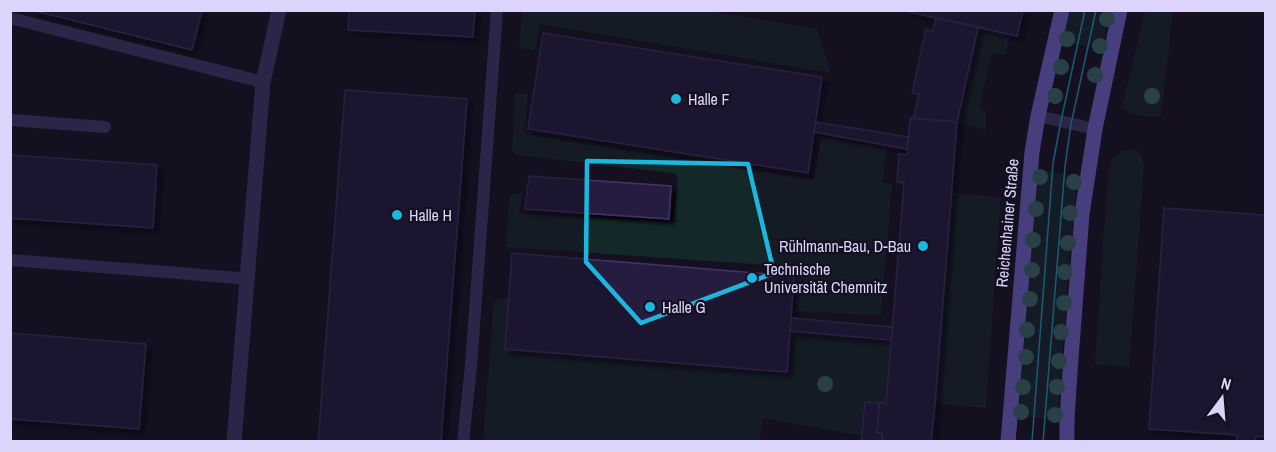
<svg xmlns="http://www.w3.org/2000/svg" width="1276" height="452" font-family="'Archivo Narrow',sans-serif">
  <defs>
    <filter id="shadow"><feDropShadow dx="5.5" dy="5.5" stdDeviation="1.5" flood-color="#0009"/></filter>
  </defs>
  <rect width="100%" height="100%" fill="#141020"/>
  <g fill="#142829">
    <polygon points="522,11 710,11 817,29 831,73 540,24 535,51 519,47"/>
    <polygon points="1069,11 1111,11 1102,49 1062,42"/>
    <path d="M1145,11H1173L1161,116C1146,119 1135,116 1122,107Z"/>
    <polygon points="978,27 1010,34 1005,55 992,53 979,109 986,111 986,130 957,122"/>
    <polygon points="515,93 528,94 524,134 813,180 821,137 886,148 883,183 892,184 881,316 796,311 797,267 506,247 509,196 523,192 519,214 674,222 678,176 672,173 516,155 512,150"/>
    <polygon points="1123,150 1135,150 1142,155 1144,168 1129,367 1095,364 1108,171 1113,158"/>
    <polygon points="1038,170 1078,176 1071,237 1058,419 1018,417 1034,200"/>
    <polygon points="951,193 1001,197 986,408 935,404"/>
    <polygon points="509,297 505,349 786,372 790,331 891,340 886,404 865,402 862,436 763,418 760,441 483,442 494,301"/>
  </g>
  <g fill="#281e3f" stroke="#433368" stroke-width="1.5" filter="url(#shadow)">
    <polygon points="31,10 202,10 192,50"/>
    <polygon points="349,10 475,10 473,37 348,30"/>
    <polygon points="910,10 1023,10 1017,36 909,12"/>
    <polygon points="936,18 978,27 957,122 913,119 919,94 912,93 926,29 933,31"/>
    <polygon points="543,33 822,77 808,173 528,129"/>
    <polygon points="345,90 467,99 441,442 318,442"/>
    <polygon points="910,118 957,122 935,404 931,442 882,442 882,433 877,433 879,403 886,404 904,183 897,182 899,154 907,155"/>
    <polygon points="816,122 908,137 907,149 814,132"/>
    <polygon points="10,155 157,165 153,228 10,218"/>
    <polygon points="529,176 671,186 669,219 525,209"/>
    <polygon points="1164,208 1266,215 1266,437 1256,436 1255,442 1237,442 1237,435 1149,429"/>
    <polygon points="512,253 794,276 787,372 505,349"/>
    <polygon points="791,318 893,327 891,340 790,331"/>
    <polygon points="10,333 146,344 139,429 10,419"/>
    <polygon points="865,402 879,403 877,433 882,433 882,442 861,442"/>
  </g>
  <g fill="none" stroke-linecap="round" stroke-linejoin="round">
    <g stroke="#484179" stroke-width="12">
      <polyline points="10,18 263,82"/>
      <polyline points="1038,116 1095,129"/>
      <polyline points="10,120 105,127"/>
      <polyline points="10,260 167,272 248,279"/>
      <polyline points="463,442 471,366 497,10"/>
    </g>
    <polyline stroke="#484179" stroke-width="15" points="234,442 263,82 279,10"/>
    <g stroke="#8677ee" stroke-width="15">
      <polyline points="1008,442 1032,152 1038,116 1062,10"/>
      <polyline points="1067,442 1067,419 1070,372 1082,214 1095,129 1120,10"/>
    </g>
    <g stroke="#1cb7de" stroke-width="1.5">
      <polyline points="1032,442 1053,163 1061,121 1085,10"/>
      <polyline points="1043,442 1065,166 1071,124 1096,10"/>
    </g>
  </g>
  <g fill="#437a79">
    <circle cx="1107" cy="19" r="8"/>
    <circle cx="1067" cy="39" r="8"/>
    <circle cx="1100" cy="46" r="8"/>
    <circle cx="1061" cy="67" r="8"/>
    <circle cx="1095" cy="75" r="8"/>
    <circle cx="1055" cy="96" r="8"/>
    <circle cx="1152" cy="96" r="8"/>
    <circle cx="1040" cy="177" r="8"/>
    <circle cx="1074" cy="182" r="8"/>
    <circle cx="1036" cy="209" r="8"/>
    <circle cx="1070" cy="213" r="8"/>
    <circle cx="1033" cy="240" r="8"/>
    <circle cx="1068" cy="243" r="8"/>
    <circle cx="1032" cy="270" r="8"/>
    <circle cx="1065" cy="272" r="8"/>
    <circle cx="1030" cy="299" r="8"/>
    <circle cx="1064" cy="303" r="8"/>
    <circle cx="1027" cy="330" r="8"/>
    <circle cx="1061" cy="332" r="8"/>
    <circle cx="1026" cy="357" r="8"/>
    <circle cx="1059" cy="361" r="8"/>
    <circle cx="825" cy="384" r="8"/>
    <circle cx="1023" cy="387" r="8"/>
    <circle cx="1057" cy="387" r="8"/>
    <circle cx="1021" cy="412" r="8"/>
    <circle cx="1055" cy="415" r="8"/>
  </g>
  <path d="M0 0H1276V452H0ZM587,161L748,164L774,273L641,323L586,262Z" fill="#141020" fill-opacity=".55" fill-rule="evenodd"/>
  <path fill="none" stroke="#1cb7de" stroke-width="4.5" stroke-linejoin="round" d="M587,161L748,164L774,273L641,323L586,262Z"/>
  <g fill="#1cb7de" stroke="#141020" stroke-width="2">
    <circle cx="676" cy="99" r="6"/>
    <circle cx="397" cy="215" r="6"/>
    <circle cx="923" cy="246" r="6"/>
    <circle cx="752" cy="278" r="6"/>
    <circle cx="650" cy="307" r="6"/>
  </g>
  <g text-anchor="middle" stroke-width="4.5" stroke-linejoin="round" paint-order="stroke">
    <g font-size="16" fill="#dcd4fa" stroke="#141020" text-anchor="start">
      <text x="688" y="105">Halle F</text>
      <text x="409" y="221">Halle H</text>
      <text x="911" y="252" text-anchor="end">Rühlmann-Bau, D-Bau</text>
      <text x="764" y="275">Technische<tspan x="764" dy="18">Universität Chemnitz</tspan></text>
      <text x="662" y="313">Halle G</text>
    </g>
    <g font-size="16" fill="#dcd4fa" stroke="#141020">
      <text transform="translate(1007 223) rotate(-85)" y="6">Reichenhainer Straße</text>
    </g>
  </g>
  <rect width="1276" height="452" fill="none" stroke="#dcd4fa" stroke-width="24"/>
  <g transform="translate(1222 398) rotate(16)" stroke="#141020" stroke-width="4.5" paint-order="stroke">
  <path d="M0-4.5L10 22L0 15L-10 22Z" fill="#dcd4fa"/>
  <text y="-9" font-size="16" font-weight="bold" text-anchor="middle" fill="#dcd4fa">N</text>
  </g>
</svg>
